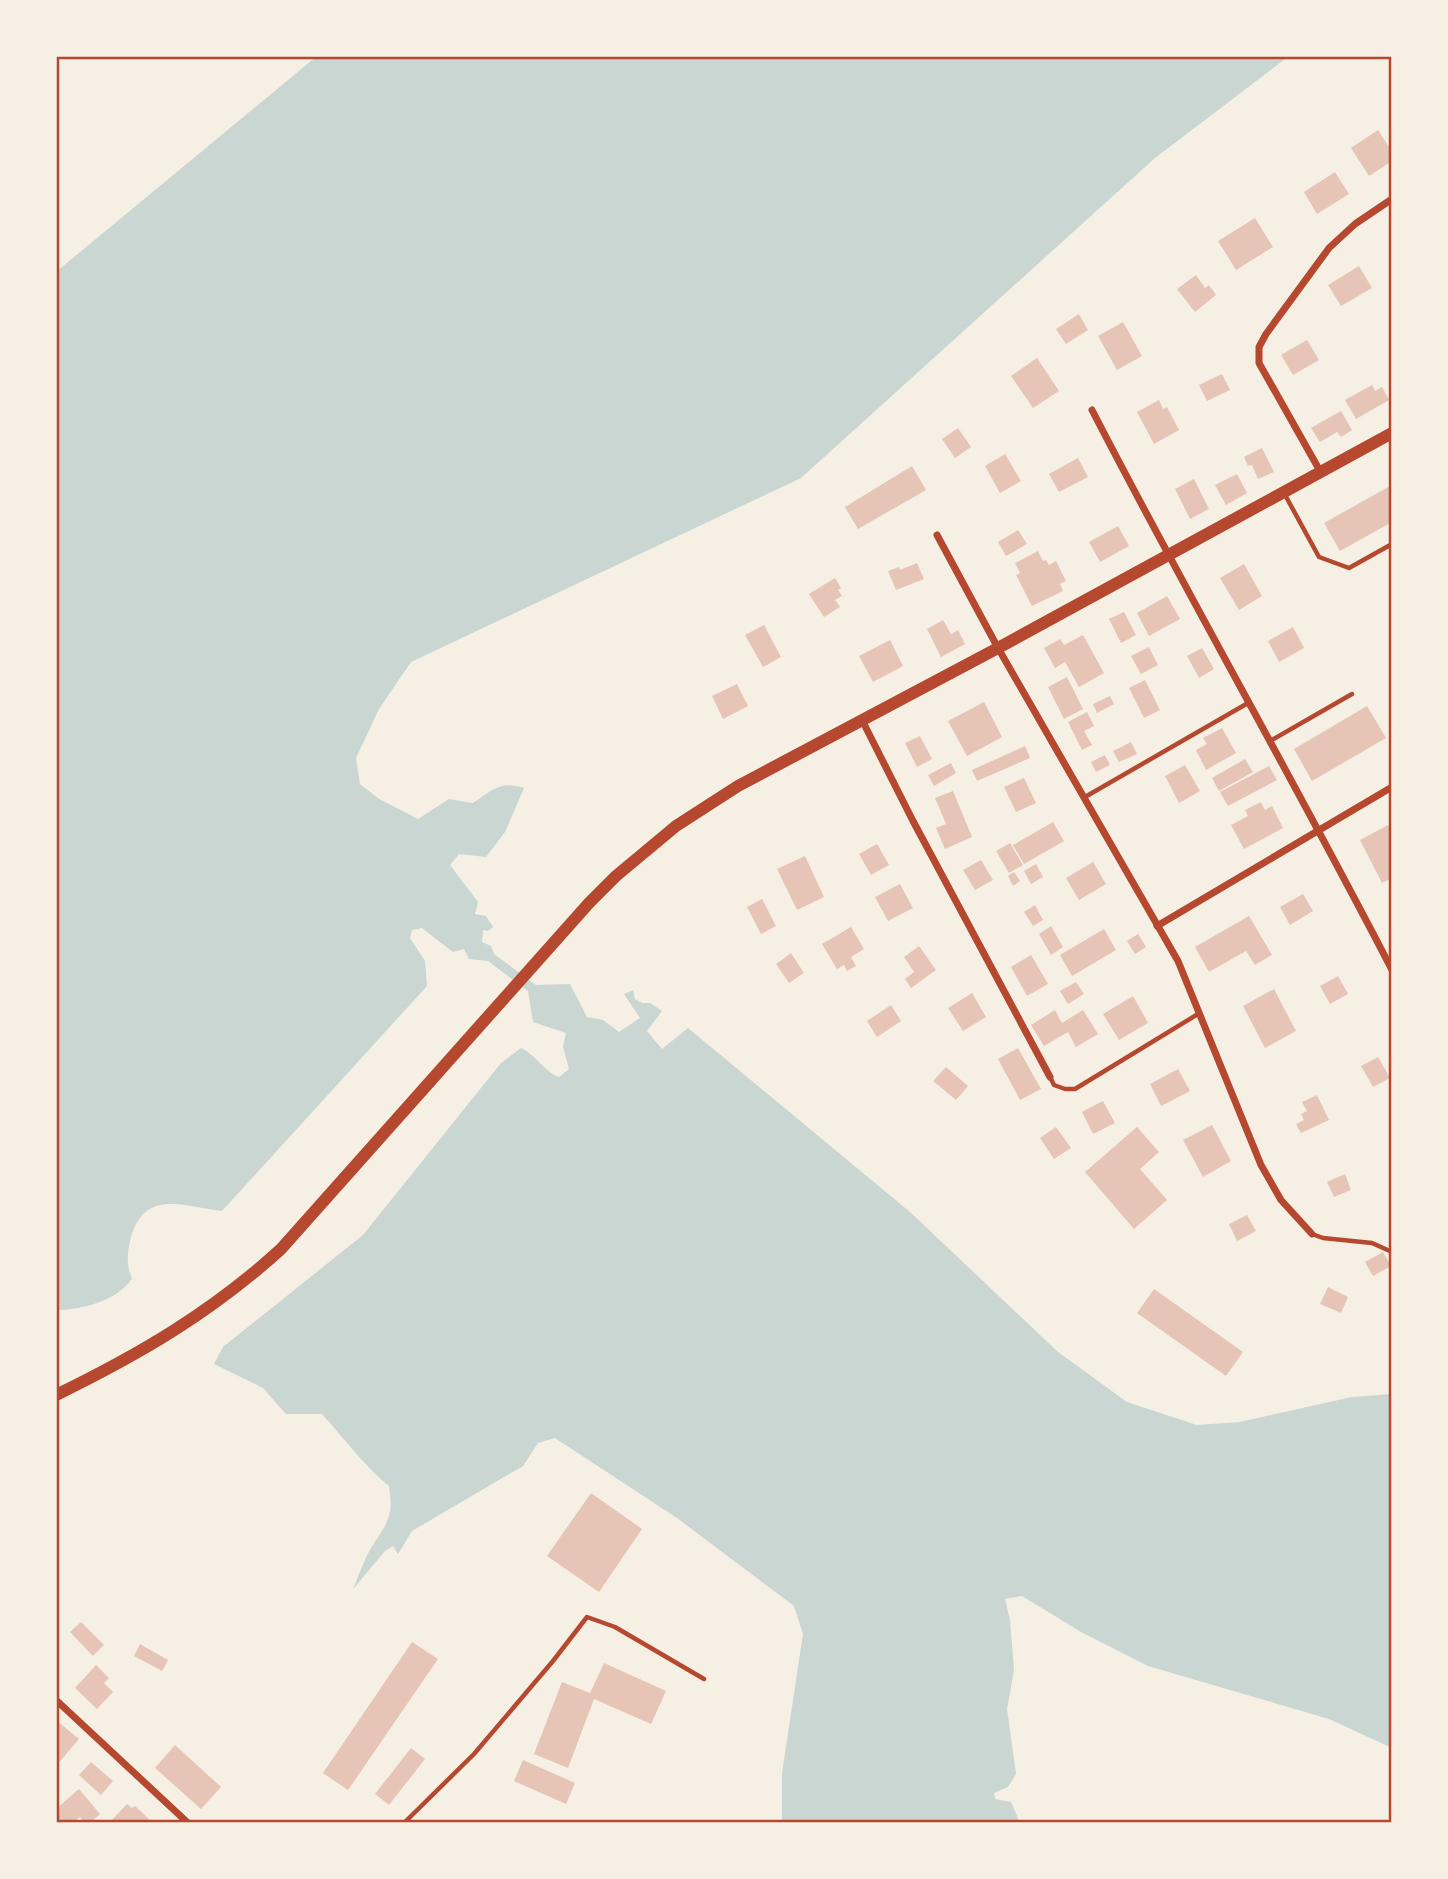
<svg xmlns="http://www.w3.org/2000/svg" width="1448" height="1879" font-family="'DejaVu Sans',sans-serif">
  <rect width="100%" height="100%" fill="#f6efe4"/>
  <path fill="#c9d6d2" d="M317,56H1289L1155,158L801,478L411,662L379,709L356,758L360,784L379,799L418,819L449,799L473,803C492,790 501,780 524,788L505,832L486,857L459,854L450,865L478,902L475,914L486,916L493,927L488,931L483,930L482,942L491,946L494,954L536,985L570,984L587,1017L603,1020L619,1032L640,1018L624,994L633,990L635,999L642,1003H650L662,1011L647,1031L662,1049L688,1028L910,1212L1058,1352L1127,1402L1197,1425L1240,1422L1352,1397L1392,1394V1748L1329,1719L1148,1666L1081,1632L1022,1596L1005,1599L1010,1620L1014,1670L1007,1709L1016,1774L1008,1787L994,1793L995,1799L1011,1802L1020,1823H782V1773L803,1634L794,1606L677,1518L555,1438L538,1443L523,1466L412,1531L398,1554L393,1546L385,1551L353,1589C359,1575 364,1560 371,1548C387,1524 394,1516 389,1486C365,1467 344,1438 322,1414H286L263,1388L214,1364L223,1347L363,1235L501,1063L521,1048C537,1056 545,1072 559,1077L569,1069L563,1047L566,1033L533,1022L528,991L488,961L469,959L464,949L453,952L422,928L412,930L410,938L425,961L427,986L222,1211C185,1207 145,1188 131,1237C127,1252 126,1265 132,1279C116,1301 82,1310 56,1310V272Z"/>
  <g fill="#e6c5b7">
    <polygon points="1378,130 1392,152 1392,161 1369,176 1351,148"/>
    <polygon points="1335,172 1349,194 1317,214 1304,192"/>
    <polygon points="1255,218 1273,247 1236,270 1218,241"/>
    <polygon points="1359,266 1372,288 1341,306 1328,285"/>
    <polygon points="1196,275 1205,288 1209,285 1216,295 1195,312 1177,289"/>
    <polygon points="1079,314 1088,330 1066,344 1056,329"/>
    <polygon points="1123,322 1142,356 1117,370 1098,336"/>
    <polygon points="1307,340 1319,360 1293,375 1281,355"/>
    <polygon points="1037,358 1059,391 1033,408 1011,376"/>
    <polygon points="1222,374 1230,390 1207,401 1199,385"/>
    <polygon points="1372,385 1375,391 1382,387 1389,400 1356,419 1345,400"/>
    <polygon points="1159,400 1163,409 1167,407 1179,430 1154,444 1137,412"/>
    <polygon points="1341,411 1352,430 1341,437 1337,432 1320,442 1311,428"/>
    <polygon points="958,428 971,447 955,458 942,439"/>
    <polygon points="1262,448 1274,472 1258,479 1252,465 1248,466 1244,457"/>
    <polygon points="1005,454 1021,481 1000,493 985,466"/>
    <polygon points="1078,458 1088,477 1059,492 1049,474"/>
    <polygon points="912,466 926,490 858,529 845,507"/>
    <polygon points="1237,474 1247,493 1226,505 1215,485"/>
    <polygon points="1194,479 1209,509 1190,519 1175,489"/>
    <polygon points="1392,485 1392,522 1340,551 1324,523"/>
    <polygon points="1118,526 1129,546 1100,562 1089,542"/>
    <polygon points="1018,530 1027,544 1006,556 998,542"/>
    <polygon points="1038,551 1043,561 1046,560 1049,565 1056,561 1066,581 1060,584 1063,591 1032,606 1016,575 1020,573 1015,563"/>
    <polygon points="917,563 924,579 896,590 888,571 899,567 900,570"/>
    <polygon points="1244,564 1262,596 1239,610 1220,578"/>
    <polygon points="835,578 841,588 838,590 842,596 835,600 840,607 824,617 809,594"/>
    <polygon points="1167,596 1180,619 1149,636 1137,613"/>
    <polygon points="1124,612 1136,635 1121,643 1109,619"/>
    <polygon points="943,620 951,634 958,630 965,644 941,657 927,629"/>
    <polygon points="764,625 781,657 763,667 745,635"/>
    <polygon points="1293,627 1304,648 1279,662 1268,641"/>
    <polygon points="1083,635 1104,673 1079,687 1065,662 1055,668 1044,648 1060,639 1064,645"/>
    <polygon points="890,640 903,666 873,682 859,656"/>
    <polygon points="1149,647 1158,665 1141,674 1131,656"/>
    <polygon points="1202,648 1214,669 1199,678 1187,656"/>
    <polygon points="1067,677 1083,709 1064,719 1048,687"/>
    <polygon points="1145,680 1160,710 1144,718 1129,688"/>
    <polygon points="737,684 748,706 723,719 712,696"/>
    <polygon points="1110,696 1114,704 1097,713 1093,704"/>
    <polygon points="984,702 1002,737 967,756 948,721"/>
    <polygon points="1367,706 1386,738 1312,781 1294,749"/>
    <polygon points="1087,712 1094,726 1084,731 1092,745 1082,750 1068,722"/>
    <polygon points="1222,728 1236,753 1206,770 1196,750 1207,744 1203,738"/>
    <polygon points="920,736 932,759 917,767 905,743"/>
    <polygon points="1131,742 1137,754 1119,762 1113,751"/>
    <polygon points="1025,746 1030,758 977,781 972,770"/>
    <polygon points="1105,755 1110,765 1096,772 1091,762"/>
    <polygon points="1245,759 1253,772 1219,791 1212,778"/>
    <polygon points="951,763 956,773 934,786 928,775"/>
    <polygon points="1185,765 1200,791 1179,803 1165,776"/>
    <polygon points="1269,766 1277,780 1228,806 1220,792"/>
    <polygon points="1024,778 1036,803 1016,812 1004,787"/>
    <polygon points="953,791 972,837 945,849 936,828 946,824 935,798"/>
    <polygon points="1261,802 1265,810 1272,806 1283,828 1244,849 1231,825 1248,816 1245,810"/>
    <polygon points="1053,822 1064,841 1024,864 1013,845"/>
    <polygon points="1388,825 1392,833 1392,878 1382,883 1360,840"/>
    <polygon points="1010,843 1023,865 1009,873 996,851"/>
    <polygon points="877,844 889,865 871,875 859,854"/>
    <polygon points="805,856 824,897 797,910 777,869"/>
    <polygon points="981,860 993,880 975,890 963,870"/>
    <polygon points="1093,862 1106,884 1079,900 1066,878"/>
    <polygon points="1036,864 1043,877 1031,884 1024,871"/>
    <polygon points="1014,872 1020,881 1013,886 1008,876"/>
    <polygon points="900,884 913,908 888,921 875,897"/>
    <polygon points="1303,894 1313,911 1290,925 1280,907"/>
    <polygon points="762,899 776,926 761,934 747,907"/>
    <polygon points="1035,905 1043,920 1033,926 1024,912"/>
    <polygon points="1249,916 1272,955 1255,965 1246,951 1209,972 1195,947"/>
    <polygon points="1051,926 1063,947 1051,955 1039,934"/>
    <polygon points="851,927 864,949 851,957 856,966 847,971 844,965 837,969 822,944"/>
    <polygon points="1104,929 1116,950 1072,976 1060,955"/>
    <polygon points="1138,934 1146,947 1135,954 1127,941"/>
    <polygon points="919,946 936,970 911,988 905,979 914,972 904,957"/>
    <polygon points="791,953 804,973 789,983 776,964"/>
    <polygon points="1031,955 1048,984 1027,996 1011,967"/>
    <polygon points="1338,976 1348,994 1330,1004 1320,986"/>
    <polygon points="1076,982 1084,994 1068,1004 1060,991"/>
    <polygon points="1274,989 1296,1031 1265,1048 1243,1006"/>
    <polygon points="972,993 986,1017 963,1031 948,1008"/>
    <polygon points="1133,996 1148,1023 1119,1040 1103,1014"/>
    <polygon points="891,1005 901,1021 877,1037 867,1021"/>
    <polygon points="1055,1010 1062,1023 1083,1010 1098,1034 1076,1047 1068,1032 1044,1046 1031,1025"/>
    <polygon points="1018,1048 1041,1089 1020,1100 998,1059"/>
    <polygon points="1378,1057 1390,1078 1373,1087 1361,1066"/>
    <polygon points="946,1067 968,1086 956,1100 933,1081"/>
    <polygon points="1178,1069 1190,1091 1161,1106 1150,1084"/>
    <polygon points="1317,1095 1329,1120 1301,1133 1296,1124 1304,1120 1301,1114 1307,1111 1302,1102"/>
    <polygon points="1103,1101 1115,1123 1093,1134 1082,1112"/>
    <polygon points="1212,1125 1231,1161 1203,1177 1183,1140"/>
    <polygon points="1056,1127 1071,1148 1054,1159 1040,1138"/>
    <polygon points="1137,1127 1159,1152 1140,1169 1167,1200 1134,1229 1085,1172"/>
    <polygon points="1345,1174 1351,1190 1334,1197 1327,1182"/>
    <polygon points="1247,1215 1256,1231 1237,1241 1229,1224"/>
    <polygon points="1383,1252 1391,1266 1373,1276 1365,1262"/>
    <polygon points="1328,1287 1348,1297 1341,1313 1320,1304"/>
    <polygon points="1154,1289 1243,1352 1226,1376 1137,1313"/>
    <polygon points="591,1493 642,1529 599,1592 547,1556"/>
    <polygon points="81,1622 104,1645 93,1656 70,1632"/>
    <polygon points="412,1642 438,1659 348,1790 323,1773"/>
    <polygon points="140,1644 168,1660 162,1671 134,1656"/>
    <polygon points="604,1663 666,1691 651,1724 594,1699 568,1768 534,1754 562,1682 590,1693"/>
    <polygon points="96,1665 109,1678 104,1683 113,1692 97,1709 75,1688"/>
    <polygon points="56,1720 79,1739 56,1766"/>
    <polygon points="175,1745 221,1787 201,1809 155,1768"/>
    <polygon points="411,1748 425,1759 389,1805 375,1794"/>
    <polygon points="523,1760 575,1783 566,1804 514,1781"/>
    <polygon points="91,1762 113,1781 101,1795 79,1775"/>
    <polygon points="79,1789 100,1814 90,1823 85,1823 80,1817 72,1823 56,1823 56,1809"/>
    <polygon points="127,1804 132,1808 135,1806 153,1823 111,1823 110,1822"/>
  </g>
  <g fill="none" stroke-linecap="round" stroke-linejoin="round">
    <g stroke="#b5482f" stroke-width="4.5">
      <polyline points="1284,493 1319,557 1349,568 1392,544"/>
      <polyline points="1270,741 1352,694"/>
      <polyline points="1085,797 1248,703"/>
      <polyline points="1050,1077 1054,1085 1065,1089 1075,1089 1198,1014"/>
      <polyline points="1312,1234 1323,1238 1372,1243 1392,1252"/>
      <polyline points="404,1823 474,1754 553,1661 587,1617 615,1627 704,1679"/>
    </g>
    <g stroke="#b5482f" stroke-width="7">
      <path d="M1092,410C1189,598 1295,782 1392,970"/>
      <polyline points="1320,471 1259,363 1259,347 1266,334 1329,248 1355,224 1392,199"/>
      <polyline points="937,535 998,648 1178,961 1261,1165 1281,1200 1312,1234"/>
      <polyline points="862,720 913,821 1050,1077"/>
      <polyline points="1157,926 1392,787"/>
      <polyline points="56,1700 188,1823"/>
    </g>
    <path stroke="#b5482f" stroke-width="12" d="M56,1395C140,1354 212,1312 281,1249L589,903L616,876L676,826L738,786L998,648L1392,433"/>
  </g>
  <rect width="1448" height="1879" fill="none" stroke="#f6efe4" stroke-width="116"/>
  <rect x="58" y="58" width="1332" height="1763" fill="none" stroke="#b5482f" stroke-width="2.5"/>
</svg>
